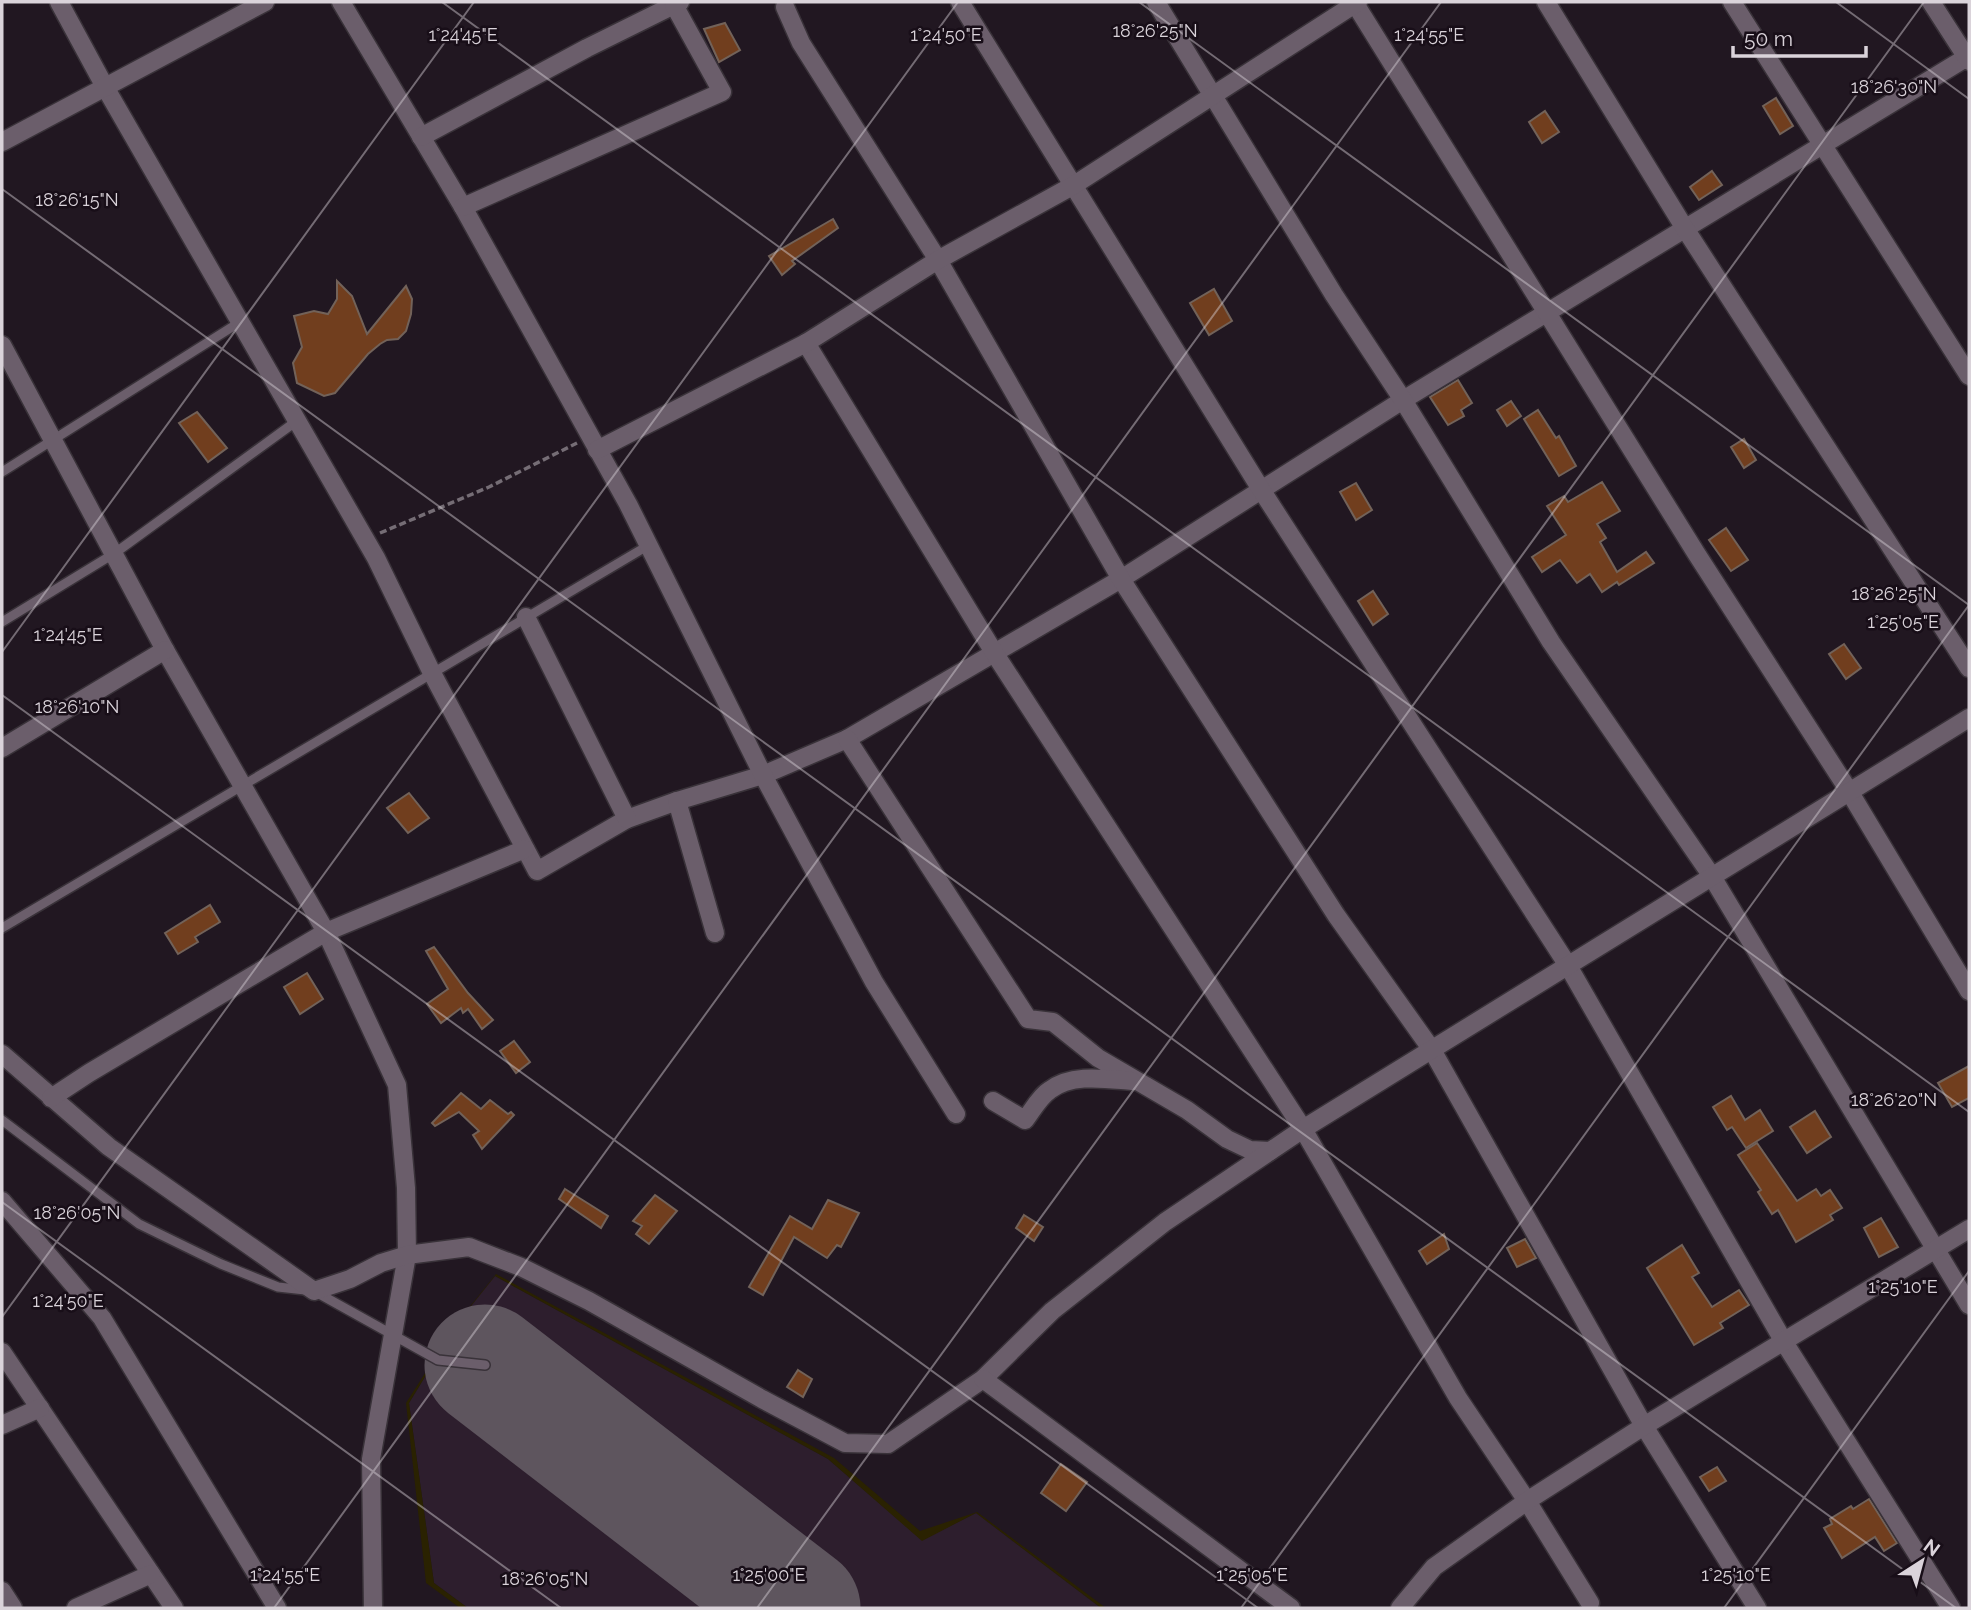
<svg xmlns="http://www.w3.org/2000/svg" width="1971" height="1610" font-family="Raleway,sans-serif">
  <rect width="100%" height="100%" fill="#211721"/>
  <polygon fill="#2d1e2d" points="495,1276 828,1459 922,1540 976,1513 1101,1608 468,1608 434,1583 409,1403 459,1321"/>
  <polygon fill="#2a2201" points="496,1274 834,1458 920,1531 977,1512 1106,1608 1101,1608 976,1513 922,1541 828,1459 495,1276 459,1321 409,1403 434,1583 468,1608 460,1608 426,1583 406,1403 459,1320"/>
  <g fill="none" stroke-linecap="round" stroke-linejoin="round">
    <polyline stroke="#5e555e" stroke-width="121" points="485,1365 800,1608"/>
  </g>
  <g fill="#713e1e" stroke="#726259" stroke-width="2">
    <polygon points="725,23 740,50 719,62 704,29"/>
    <polygon points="1776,98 1793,126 1780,134 1763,106"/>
    <polygon points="1545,111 1559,132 1542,143 1529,122"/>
    <polygon points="1712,171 1722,185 1699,200 1690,187"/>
    <polygon points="833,219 838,228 792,261 795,264 782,275 769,256"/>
    <polygon points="337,281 352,296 367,334 406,286 412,299 411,314 406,331 398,339 387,340 380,344 368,354 335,393 324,396 297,383 293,363 302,347 294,316 314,311 328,314 337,299"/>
    <polygon points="1214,289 1232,321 1209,335 1190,303"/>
    <polygon points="1458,380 1472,403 1461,410 1464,416 1448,425 1430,397"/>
    <polygon points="1511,401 1521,416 1507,426 1497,410"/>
    <polygon points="1538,410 1556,438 1559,436 1576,466 1559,476 1524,419"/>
    <polygon points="197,412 227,448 208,462 179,423"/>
    <polygon points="1744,439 1756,460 1744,468 1731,447"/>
    <polygon points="1602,482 1620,511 1597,524 1606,538 1600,542 1617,572 1646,552 1654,563 1619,585 1617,582 1602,592 1590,574 1577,583 1560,560 1542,572 1532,557 1566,535 1547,506 1564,496 1568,502"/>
    <polygon points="1356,483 1372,510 1356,520 1340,492"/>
    <polygon points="1726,528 1748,560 1731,571 1709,540"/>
    <polygon points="1373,591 1388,614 1373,625 1358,601"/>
    <polygon points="1844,644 1861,668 1846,679 1829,654"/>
    <polygon points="409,793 429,818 408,833 387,808"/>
    <polygon points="210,905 220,922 195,937 198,942 178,954 165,933"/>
    <polygon points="434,947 468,993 493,1020 482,1029 468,1009 463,1013 461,1008 441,1023 427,1004 448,989 426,951"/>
    <polygon points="307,973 323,999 300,1014 284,987"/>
    <polygon points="514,1041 530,1062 516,1073 500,1051"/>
    <polygon points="1969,1066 1969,1098 1952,1107 1938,1083"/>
    <polygon points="461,1093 481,1109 490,1100 508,1114 511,1112 514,1115 482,1149 473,1135 479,1131 459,1112 435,1126 432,1123"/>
    <polygon points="1731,1096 1745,1120 1760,1110 1773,1131 1746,1148 1732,1127 1727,1130 1713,1107"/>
    <polygon points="1815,1111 1831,1137 1807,1153 1790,1127"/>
    <polygon points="1757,1143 1797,1201 1816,1189 1821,1196 1830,1190 1842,1208 1830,1215 1833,1220 1796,1242 1778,1210 1772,1214 1758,1192 1761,1190 1738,1155"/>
    <polygon points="565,1189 608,1216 601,1228 559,1199"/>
    <polygon points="655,1195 677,1211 649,1244 636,1234 642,1226 633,1221"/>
    <polygon points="828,1200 859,1213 841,1247 837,1245 827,1258 794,1237 763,1295 749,1287 790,1216 812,1229"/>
    <polygon points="1024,1215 1043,1227 1034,1241 1016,1228"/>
    <polygon points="1881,1218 1898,1247 1879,1257 1864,1228"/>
    <polygon points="1444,1234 1449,1249 1427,1264 1419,1251"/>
    <polygon points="1525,1239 1536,1258 1517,1267 1507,1248"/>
    <polygon points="1682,1245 1699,1273 1692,1277 1712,1307 1739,1290 1749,1305 1720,1323 1723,1328 1694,1345 1647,1268"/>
    <polygon points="798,1370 812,1379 803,1397 787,1387"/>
    <polygon points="1061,1464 1087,1482 1066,1511 1041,1493"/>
    <polygon points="1717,1467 1726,1481 1709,1491 1700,1477"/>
    <polygon points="1869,1499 1897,1543 1884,1551 1875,1537 1842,1558 1824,1528 1832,1524 1830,1519 1851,1506 1853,1509"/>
  </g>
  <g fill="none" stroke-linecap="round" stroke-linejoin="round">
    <defs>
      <g id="service">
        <polyline points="2,472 240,322"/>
        <polyline points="2,622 115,553 298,420"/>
        <polyline points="2,928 649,545"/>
        <polyline points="2,1120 139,1224 221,1264 278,1287 314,1291 438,1360 485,1365"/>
      </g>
      <g id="minor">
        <polyline points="59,2 105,87 376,558 432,673 537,871 627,819 677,801 763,775 847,739 1121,579 1403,400 1969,56"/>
        <polyline points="341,2 463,207 628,504 763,775 874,982 956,1114"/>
        <polyline points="960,2 1262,491 1567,964 1784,1342 1951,1608"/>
        <polyline points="1156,2 1334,295 1403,400 1551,642 1711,875 1969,1305"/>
        <polyline points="1354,2 1696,553 1849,791 1969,991"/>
        <polyline points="1546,2 1684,227 1969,668"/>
        <polyline points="1732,2 1969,376"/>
        <polyline points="1931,2 1969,61"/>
        <polyline points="785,7 801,43 938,260 1121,579 1336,915 1432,1050 1644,1426 1757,1608"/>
        <polyline points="421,137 587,48 680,2"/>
        <polyline points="2,142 265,2"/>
        <polyline points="463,207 722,92 674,5"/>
        <polyline points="806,343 995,654 1303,1129 1458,1398 1527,1501 1590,1603"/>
        <polyline points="2,345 165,650 326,932 397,1085 406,1188 407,1255 371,1459 373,1608"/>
        <polyline points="597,450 806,343 938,260 1074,185 1358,2"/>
        <polyline points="526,617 627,819"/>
        <polyline points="847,739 1028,1019 1053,1022 1098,1058 1187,1110 1227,1139 1250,1150 1270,1151"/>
        <polyline points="2,748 165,650"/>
        <polyline points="677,801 715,933"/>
        <polyline points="2,1054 109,1147 314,1291 350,1279 381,1263 407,1255 469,1247 521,1267 589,1301 762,1399 845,1443 888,1444 983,1379 1052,1311 1165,1222 1303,1129 1969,718"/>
        <polyline points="51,1098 89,1073 326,932 525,849"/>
        <path d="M993,1101L1025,1120C1032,1111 1040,1096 1050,1090C1072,1073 1106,1079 1132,1081"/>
        <polyline points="2,1201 102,1318 277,1608"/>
        <polyline points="2,1352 174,1608"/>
        <polyline points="983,1379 1291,1608"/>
        <polyline points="2,1425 40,1408"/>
        <polyline points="2,1591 13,1608"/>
        <polyline points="76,1608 151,1574"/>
        <polyline points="1400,1608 1434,1567 1527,1501 1644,1426 1969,1229"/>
      </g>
    </defs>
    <use href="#service" stroke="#393239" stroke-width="12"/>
    <use href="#minor" stroke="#393239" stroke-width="21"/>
    <polyline stroke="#756d75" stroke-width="3.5" stroke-dasharray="7 3.5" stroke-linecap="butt" points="380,533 489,487 577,443"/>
    <use href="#service" stroke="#6b5e6b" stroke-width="9"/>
    <use href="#minor" stroke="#6b5e6b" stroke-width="18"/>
  </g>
  <path fill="none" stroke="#dad3da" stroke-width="2" stroke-opacity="0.45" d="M442,2L1969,1112M1139,2L1969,605M1836,2L1969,99M2,189L1956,1608M2,652L474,2M2,695L1258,1608M2,1202L561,1608M2,1317L958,2M274,1608L1441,2M757,1608L1924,2M1241,1608L1969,605M1724,1608L1969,1271"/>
  <g font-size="18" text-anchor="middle" fill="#dad3da" stroke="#180e18" stroke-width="5" stroke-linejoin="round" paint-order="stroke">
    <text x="1155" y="37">18°26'25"N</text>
    <text x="463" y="41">1°24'45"E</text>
    <text x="946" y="41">1°24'50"E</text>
    <text x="1429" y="41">1°24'55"E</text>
    <text x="1894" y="93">18°26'30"N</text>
    <text x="77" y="206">18°26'15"N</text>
    <text x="1894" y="600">18°26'25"N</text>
    <text x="1903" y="628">1°25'05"E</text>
    <text x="68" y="641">1°24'45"E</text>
    <text x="77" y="713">18°26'10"N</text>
    <text x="1894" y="1106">18°26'20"N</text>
    <text x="77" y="1219">18°26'05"N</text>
    <text x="1903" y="1293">1°25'10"E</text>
    <text x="68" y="1307">1°24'50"E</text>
    <text x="285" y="1581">1°24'55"E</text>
    <text x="769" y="1581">1°25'00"E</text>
    <text x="1252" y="1581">1°25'05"E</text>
    <text x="1736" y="1581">1°25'10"E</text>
    <text x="545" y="1585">18°26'05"N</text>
  </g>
  <rect width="1971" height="1610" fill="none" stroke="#dad3da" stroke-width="7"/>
  <g transform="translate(1922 1561) rotate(36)" stroke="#180e18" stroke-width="5" paint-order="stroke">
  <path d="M0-5L12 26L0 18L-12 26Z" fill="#dad3da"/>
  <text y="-10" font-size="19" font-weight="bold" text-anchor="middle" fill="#dad3da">N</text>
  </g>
  <path d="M1733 46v10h133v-10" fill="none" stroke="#dad3da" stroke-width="3.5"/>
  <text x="1744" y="46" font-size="21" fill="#dad3da" stroke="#180e18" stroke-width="5" paint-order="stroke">50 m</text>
</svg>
